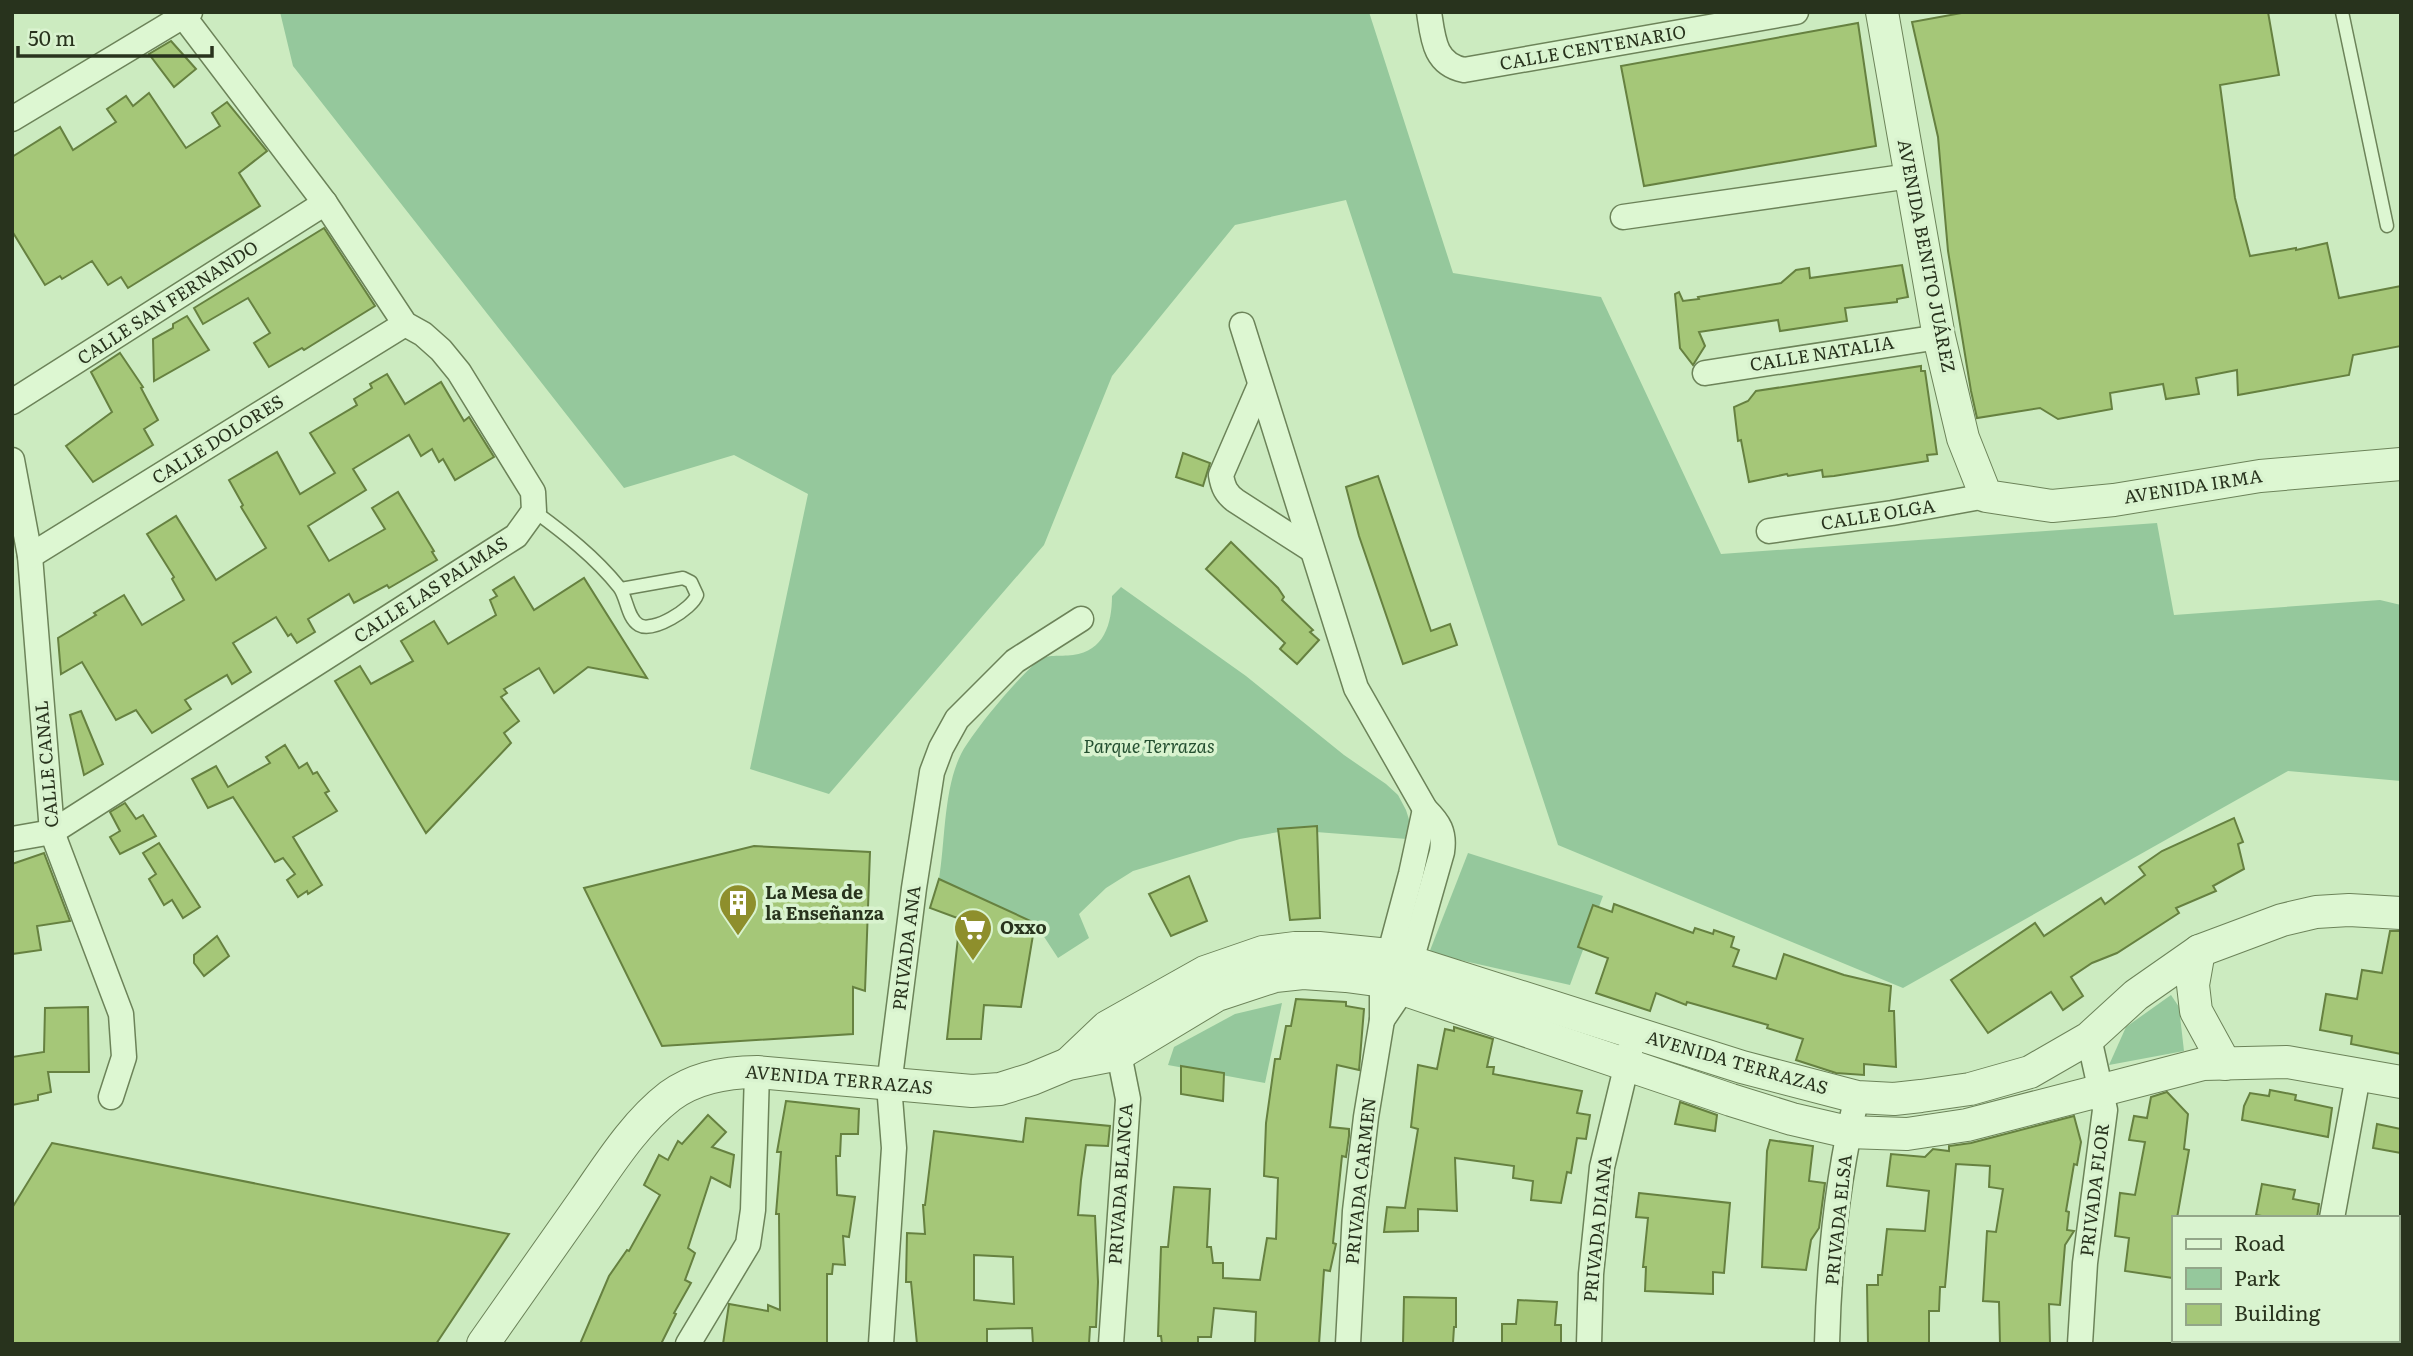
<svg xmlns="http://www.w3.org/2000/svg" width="2413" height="1356" font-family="Literata,serif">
  <rect width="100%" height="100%" fill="#ccebc0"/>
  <g fill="#95c89c">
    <polygon points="280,12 1369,12 1453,273 1601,297 1721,554 2157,523 2174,615 2380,600 2401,605 2401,781 2288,771 1903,988 1558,845 1346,200 1235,225 1112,376 1044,545 829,794 750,769 808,494 734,455 624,488 293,66"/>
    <path d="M1121,587L1246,676L1344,755L1386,784L1398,795L1406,810L1412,829L1407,839L1290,830L1240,839L1133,871L1106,888L1079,914L1089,938L1058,958L1035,923L939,879C946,838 943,778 967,744C983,720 1016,680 1037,662C1048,653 1059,657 1073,655C1104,651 1112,624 1112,596Z"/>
    <polygon points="1468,853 1603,896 1570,985 1429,953"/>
    <polygon points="2171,995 2179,1007 2184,1051 2109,1065 2126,1027"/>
    <polygon points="1282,1003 1265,1083 1168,1065 1174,1047 1235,1014"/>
  </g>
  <g fill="#a5c778" stroke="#668140" stroke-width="2" fill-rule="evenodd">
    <polygon points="1967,12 2268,12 2279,75 2220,85 2235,198 2250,256 2296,248 2296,250 2327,243 2339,298 2401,286 2401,346 2353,355 2349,375 2238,395 2237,370 2196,378 2199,394 2166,399 2163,384 2110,393 2112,409 2058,419 2040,408 1977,418 1971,391 1948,251 1938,137 1912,22"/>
    <polygon points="1858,23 1876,146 1644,186 1621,66"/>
    <polygon points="171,41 196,69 174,87 149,54"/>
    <polygon points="149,93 186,148 220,126 212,113 227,102 267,151 239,173 260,206 128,288 121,277 108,285 92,261 62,279 60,276 45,285 12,231 12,157 60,127 73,150 116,122 107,109 126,96 133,106"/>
    <polygon points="324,228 375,306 304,350 302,348 269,367 254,343 270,333 248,298 203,324 194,308"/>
    <polygon points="1902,265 1908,297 1897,299 1897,302 1845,308 1847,321 1780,331 1778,320 1699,332 1705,346 1693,365 1680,348 1675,294 1679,292 1683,301 1699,299 1698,297 1781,283 1796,270 1809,268 1810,278"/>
    <polygon points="187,316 209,350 154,381 153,339 173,328 173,324"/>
    <polygon points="120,353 143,387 141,388 158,420 144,429 153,445 93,482 66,446 112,412 91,372"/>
    <polygon points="1921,366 1921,371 1925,371 1937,454 1927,455 1928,461 1834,476 1823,477 1822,470 1788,476 1787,474 1749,482 1741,440 1738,441 1734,407 1748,401 1756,391"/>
    <polygon points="387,374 405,404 441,382 464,421 469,417 494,457 455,480 443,459 439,462 432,449 421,456 409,435 353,469 366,490 308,526 329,561 385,529 372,508 398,492 434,551 432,552 437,560 389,588 387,585 354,603 349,594 308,619 315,632 297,643 291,634 288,636 276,617 233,643 251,672 232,684 227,675 185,700 191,709 152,733 136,710 116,720 82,662 61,674 58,638 96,615 94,613 124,595 142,625 184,600 172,579 174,577 147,534 176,516 216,580 266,548 241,507 243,505 229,480 277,452 300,494 335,473 310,433 357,405 354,399 372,388 370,384"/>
    <polygon points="1183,453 1210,463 1203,486 1176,477"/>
    <polygon points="1378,476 1431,631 1450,624 1457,645 1403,664 1359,536 1346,487"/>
    <polygon points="1231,542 1278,588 1284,597 1282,600 1313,630 1310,632 1319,640 1297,664 1280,649 1285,643 1206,569"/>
    <polygon points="514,577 534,610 584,578 647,678 588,667 554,693 539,668 504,689 507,693 501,697 519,721 504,733 511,743 426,833 335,681 360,666 371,684 413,661 401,641 434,621 448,644 496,615 490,600 497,596 493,590"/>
    <polygon points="81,711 103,764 84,775 70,715"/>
    <polygon points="285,745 299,768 307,763 313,774 317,772 329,791 325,793 337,811 293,837 322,885 308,894 307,891 298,897 287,880 295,874 283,858 275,862 233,797 208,808 192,779 216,766 228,787 270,763 266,757"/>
    <polygon points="125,803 136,819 143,815 156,836 120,854 110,837 120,831 110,812"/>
    <polygon points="2234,818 2243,842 2238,844 2244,869 2213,886 2216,891 2176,908 2179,913 2117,953 2092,963 2071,977 2083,996 2063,1010 2051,992 1988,1033 1951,980 2035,923 2044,936 2101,898 2105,904 2145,875 2139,867 2162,851"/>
    <polygon points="1317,826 1320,918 1290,920 1278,829"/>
    <polygon points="159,843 200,907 183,918 172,900 164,905 149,879 156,874 143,853"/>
    <polygon points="754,846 870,852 865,991 853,987 853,1034 662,1046 584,888"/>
    <polygon points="44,853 70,921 37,926 41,950 12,954 12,864"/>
    <polygon points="1189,876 1207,921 1171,936 1149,894"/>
    <polygon points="939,879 1035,923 1021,1007 984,1005 981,1039 947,1039 960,919 930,908"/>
    <polygon points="1614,904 1693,933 1695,928 1713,934 1714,930 1734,937 1731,947 1739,950 1733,966 1776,979 1784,954 1844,975 1891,986 1889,1011 1894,1011 1896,1067 1864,1064 1864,1075 1836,1073 1796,1060 1803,1039 1767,1028 1768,1025 1687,1002 1686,1005 1656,993 1650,1011 1596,993 1608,958 1578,947 1593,905 1612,912"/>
    <polygon points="2390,931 2401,931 2401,1054 2351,1044 2352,1036 2320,1030 2326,994 2357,999 2362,970 2382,973"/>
    <polygon points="217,936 229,956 204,976 194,963 194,955"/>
    <polygon points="1296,999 1346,1002 1346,1006 1364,1009 1359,1070 1337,1065 1330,1127 1349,1129 1349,1136 1346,1157 1342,1156 1333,1243 1336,1244 1330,1271 1324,1270 1319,1344 1255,1344 1256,1312 1214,1308 1211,1337 1198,1337 1198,1344 1162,1344 1161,1336 1158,1336 1161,1247 1168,1247 1174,1187 1210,1189 1207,1247 1211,1247 1213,1263 1223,1263 1223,1278 1260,1280 1267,1238 1276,1239 1278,1178 1264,1176 1266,1123 1275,1059 1280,1059 1286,1026 1291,1026"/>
    <polygon points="88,1007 89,1072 48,1072 51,1092 38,1095 38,1100 12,1105 12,1057 44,1052 45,1008"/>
    <polygon points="1454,1027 1493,1039 1487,1067 1494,1067 1493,1074 1582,1091 1577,1113 1590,1115 1586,1139 1577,1138 1571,1173 1567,1172 1561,1203 1531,1200 1533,1181 1513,1178 1514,1166 1455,1158 1457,1211 1418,1209 1418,1231 1384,1232 1387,1207 1405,1208 1418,1129 1411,1127 1418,1065 1437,1069 1445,1029 1454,1031"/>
    <polygon points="1181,1066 1224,1073 1223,1101 1181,1094"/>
    <polygon points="2270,1090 2296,1095 2295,1100 2332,1108 2328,1137 2242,1120 2244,1106 2250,1093 2269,1096"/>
    <polygon points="2167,1092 2188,1114 2184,1149 2189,1150 2177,1218 2173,1218 2173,1278 2125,1271 2129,1238 2115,1236 2120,1193 2135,1195 2145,1142 2129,1140 2134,1116 2147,1118 2151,1097"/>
    <polygon points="786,1101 859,1109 858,1134 841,1134 840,1156 836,1156 837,1195 855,1197 849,1237 843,1236 845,1265 833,1264 832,1274 827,1274 827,1344 723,1344 729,1304 768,1311 768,1305 780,1310 779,1214 776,1214 781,1152 777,1152"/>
    <polygon points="1680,1102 1717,1115 1715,1131 1675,1124"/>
    <polygon points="708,1115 726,1132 712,1147 734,1155 730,1187 711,1177 688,1248 695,1253 685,1280 691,1283 674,1313 676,1314 661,1344 580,1344 609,1276 627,1250 629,1251 660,1195 644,1185 659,1155 668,1160 678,1141 682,1144"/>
    <polygon points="2074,1116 2081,1142 2077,1165 2074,1164 2066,1211 2069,1212 2067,1230 2074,1231 2065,1245 2060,1305 2049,1304 2050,1344 2000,1344 1999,1302 1983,1301 1987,1231 1996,1232 2003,1189 1989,1187 1990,1166 1956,1164 1945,1287 1940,1287 1939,1311 1929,1311 1929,1344 1868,1344 1867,1285 1878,1285 1878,1275 1882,1275 1887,1229 1925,1231 1929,1191 1887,1186 1891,1154 1925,1157 1933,1149 1949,1151 1949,1146 1971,1143"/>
    <path d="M1026,1118L1110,1126L1108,1146L1086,1145L1081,1180L1078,1215L1095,1216L1098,1282L1096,1327H1090L1089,1344H1033L1032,1328L987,1329V1344H917L911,1282H906L907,1233L925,1234L923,1205H925L934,1131L1023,1142ZM974,1255L1013,1257L1014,1304L974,1300Z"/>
    <polygon points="2377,1124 2401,1129 2401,1153 2373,1148"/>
    <polygon points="1770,1140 1813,1146 1809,1181 1825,1183 1819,1228 1811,1240 1806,1270 1762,1267 1767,1151"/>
    <polygon points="52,1143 509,1234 436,1344 12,1344 12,1208"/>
    <polygon points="2262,1184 2295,1190 2293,1199 2319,1204 2317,1218 2273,1218 2256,1215"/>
    <polygon points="1639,1193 1730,1203 1724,1273 1713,1272 1713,1294 1645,1291 1646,1267 1643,1267 1648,1218 1636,1217"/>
    <polygon points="1404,1297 1456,1298 1456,1327 1454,1327 1453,1343 1403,1344"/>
    <polygon points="1518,1300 1557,1302 1555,1325 1561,1325 1561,1344 1502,1344 1502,1324 1516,1324"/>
  </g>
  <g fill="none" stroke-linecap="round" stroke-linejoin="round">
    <defs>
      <g id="service">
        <polyline points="2342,12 2387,226"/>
        <path d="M534,511C564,533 595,557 619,587C627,597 627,618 639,625C653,633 692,609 697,595L691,582L683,578L621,589"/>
      </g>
      <g id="minor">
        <path d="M1429,12C1433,38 1434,64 1464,70L1796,12"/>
        <polyline points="12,119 190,12"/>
        <polyline points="1623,217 1910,176"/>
        <path d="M1242,325L1356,688L1425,809C1439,823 1445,832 1442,852L1403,989L1382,1020"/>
        <polyline points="1705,373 1939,337"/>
        <path d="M1260,385L1221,475C1223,487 1226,494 1236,501L1312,550"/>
        <polyline points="12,402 325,203"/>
        <polyline points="12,460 30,556 52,832 121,1014 124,1057 111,1097"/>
        <polyline points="1769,531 1892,513 1986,496"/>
        <polyline points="30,556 405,324"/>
        <polyline points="12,839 52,832 516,536 534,511 533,492 459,372 441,350 423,334 405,324 325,203 184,17"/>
        <polyline points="2332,1218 2358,1076"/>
        <polyline points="2319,1340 2319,1344"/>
        <polyline points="688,1344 748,1244 753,1210 757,1072"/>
        <polyline points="881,1344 894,1148 889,1085 914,888 932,772 941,748 957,719 1015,661 1081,619"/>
        <polyline points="1111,1344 1128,1099 1119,1054 1113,1039"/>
        <polyline points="1348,1344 1355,1211 1366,1117 1382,1020 1382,982 1411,874 1425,809"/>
        <polyline points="1589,1344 1591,1274 1602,1167 1631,1047"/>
        <path d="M1827,1344C1829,1262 1837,1177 1857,1097"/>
        <polyline points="2080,1344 2085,1263 2105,1110 2089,1038"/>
      </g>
      <g id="tertiary">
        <polyline points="1882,12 1939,337 1963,438 1986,496 2052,506 2114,500 2260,476 2401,464"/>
        <polyline points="2199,951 2193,985 2196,1011 2225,1064"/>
        <polyline points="1068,1064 1107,1027 1205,972 1263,952 1295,948 1319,948 1389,955 1742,1067 1857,1097 1894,1099 1921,1096 1970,1089 2030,1072 2089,1038 2136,995 2199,951 2282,920 2316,912 2349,910 2401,913"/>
        <path d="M483,1344C517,1295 551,1247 585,1199C610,1163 635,1123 670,1096C696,1077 726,1072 757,1072L972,1091L1000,1089L1032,1079L1068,1064L1119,1054L1217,995L1275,976L1303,973L1346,976L1376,980L1731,1100L1792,1119L1848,1132L1907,1134L1967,1125L2203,1064L2287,1062L2401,1082"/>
      </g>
    </defs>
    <use href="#service" stroke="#6c8359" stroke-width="15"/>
    <use href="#minor" stroke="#6c8359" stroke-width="27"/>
    <use href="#tertiary" stroke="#6c8359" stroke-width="34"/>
    <use href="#service" stroke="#ddf7d2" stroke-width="12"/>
    <use href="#minor" stroke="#ddf7d2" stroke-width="24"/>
    <use href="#tertiary" stroke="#ddf7d2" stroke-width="32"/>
  </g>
  <defs>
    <symbol id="building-pin" viewBox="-11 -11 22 30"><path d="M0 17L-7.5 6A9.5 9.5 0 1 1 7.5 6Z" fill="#8e8f2c" stroke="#d9f3cf"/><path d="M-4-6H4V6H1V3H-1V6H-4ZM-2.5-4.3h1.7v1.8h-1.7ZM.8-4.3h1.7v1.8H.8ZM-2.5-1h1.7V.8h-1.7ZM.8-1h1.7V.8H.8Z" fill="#fff"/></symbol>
    <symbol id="supermarket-pin" viewBox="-11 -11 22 30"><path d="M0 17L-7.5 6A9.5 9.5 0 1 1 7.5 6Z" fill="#8e8f2c" stroke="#d9f3cf"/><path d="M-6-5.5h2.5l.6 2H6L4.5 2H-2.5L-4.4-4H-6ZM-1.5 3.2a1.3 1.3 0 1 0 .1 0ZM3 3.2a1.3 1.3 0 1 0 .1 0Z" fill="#fff"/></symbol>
  </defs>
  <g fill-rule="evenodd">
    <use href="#building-pin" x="716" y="881" width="44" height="60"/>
    <use href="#supermarket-pin" x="951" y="906" width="44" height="60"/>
  </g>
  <g text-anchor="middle" stroke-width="7" stroke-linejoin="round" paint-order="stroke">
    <g font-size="18" fill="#28331d" stroke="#d9f3cf">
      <text transform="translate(1593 48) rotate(-10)" y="6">CALLE CENTENARIO</text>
      <text transform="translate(1926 256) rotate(79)" y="6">AVENIDA BENITO JUÁREZ</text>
      <text transform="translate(168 303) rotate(-33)" y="6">CALLE SAN FERNANDO</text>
      <text transform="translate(1822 354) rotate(-9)" y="6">CALLE NATALIA</text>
      <text transform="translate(218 440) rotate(-32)" y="6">CALLE DOLORES</text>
      <text transform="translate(2193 487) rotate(-9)" y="6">AVENIDA IRMA</text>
      <text transform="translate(1878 515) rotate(-9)" y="6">CALLE OLGA</text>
      <text transform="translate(431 590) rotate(-33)" y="6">CALLE LAS PALMAS</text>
      <text transform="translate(47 764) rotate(-95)" y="6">CALLE CANAL</text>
      <text transform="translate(907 948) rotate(-83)" y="6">PRIVADA ANA</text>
      <text transform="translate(1737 1063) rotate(16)" y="6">AVENIDA TERRAZAS</text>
      <text transform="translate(839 1080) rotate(5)" y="6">AVENIDA TERRAZAS</text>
      <text transform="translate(1361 1181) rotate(-84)" y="6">PRIVADA CARMEN</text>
      <text transform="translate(1121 1184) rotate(-86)" y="6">PRIVADA BLANCA</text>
      <text transform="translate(2095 1190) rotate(-83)" y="6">PRIVADA FLOR</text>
      <text transform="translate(1839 1220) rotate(-84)" y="6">PRIVADA ELSA</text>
      <text transform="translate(1598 1229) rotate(-84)" y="6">PRIVADA DIANA</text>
    </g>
    <g font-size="18" font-style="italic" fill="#244f30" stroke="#d9f3cf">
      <text x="1149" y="753">Parque Terrazas</text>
    </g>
    <g font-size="18" font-weight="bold" fill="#28331d" stroke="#d9f3cf" text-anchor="start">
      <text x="765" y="899">La Mesa de<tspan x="765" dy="21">la Enseñanza</tspan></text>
      <text x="1000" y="934">Oxxo</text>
    </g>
  </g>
  <rect width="2413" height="1356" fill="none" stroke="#28331d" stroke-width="28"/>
  <rect x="2172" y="1216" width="228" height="126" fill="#d9f3cf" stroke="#92a688" stroke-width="2"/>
  <rect x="2186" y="1239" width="35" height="10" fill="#ddf7d2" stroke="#92a688" stroke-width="2"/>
  <text x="2234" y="1251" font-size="21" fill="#28331d">Road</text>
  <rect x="2186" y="1268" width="35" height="21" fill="#95c89c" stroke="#92a688" stroke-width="2"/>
  <text x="2234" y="1286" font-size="21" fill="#28331d">Park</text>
  <rect x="2186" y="1304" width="35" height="21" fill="#a5c778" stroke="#92a688" stroke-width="2"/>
  <text x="2234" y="1321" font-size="21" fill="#28331d">Building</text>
  <path d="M18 46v10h194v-10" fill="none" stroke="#28331d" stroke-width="3.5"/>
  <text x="28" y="46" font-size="21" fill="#28331d" stroke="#d9f3cf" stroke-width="5" paint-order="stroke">50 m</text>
</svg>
